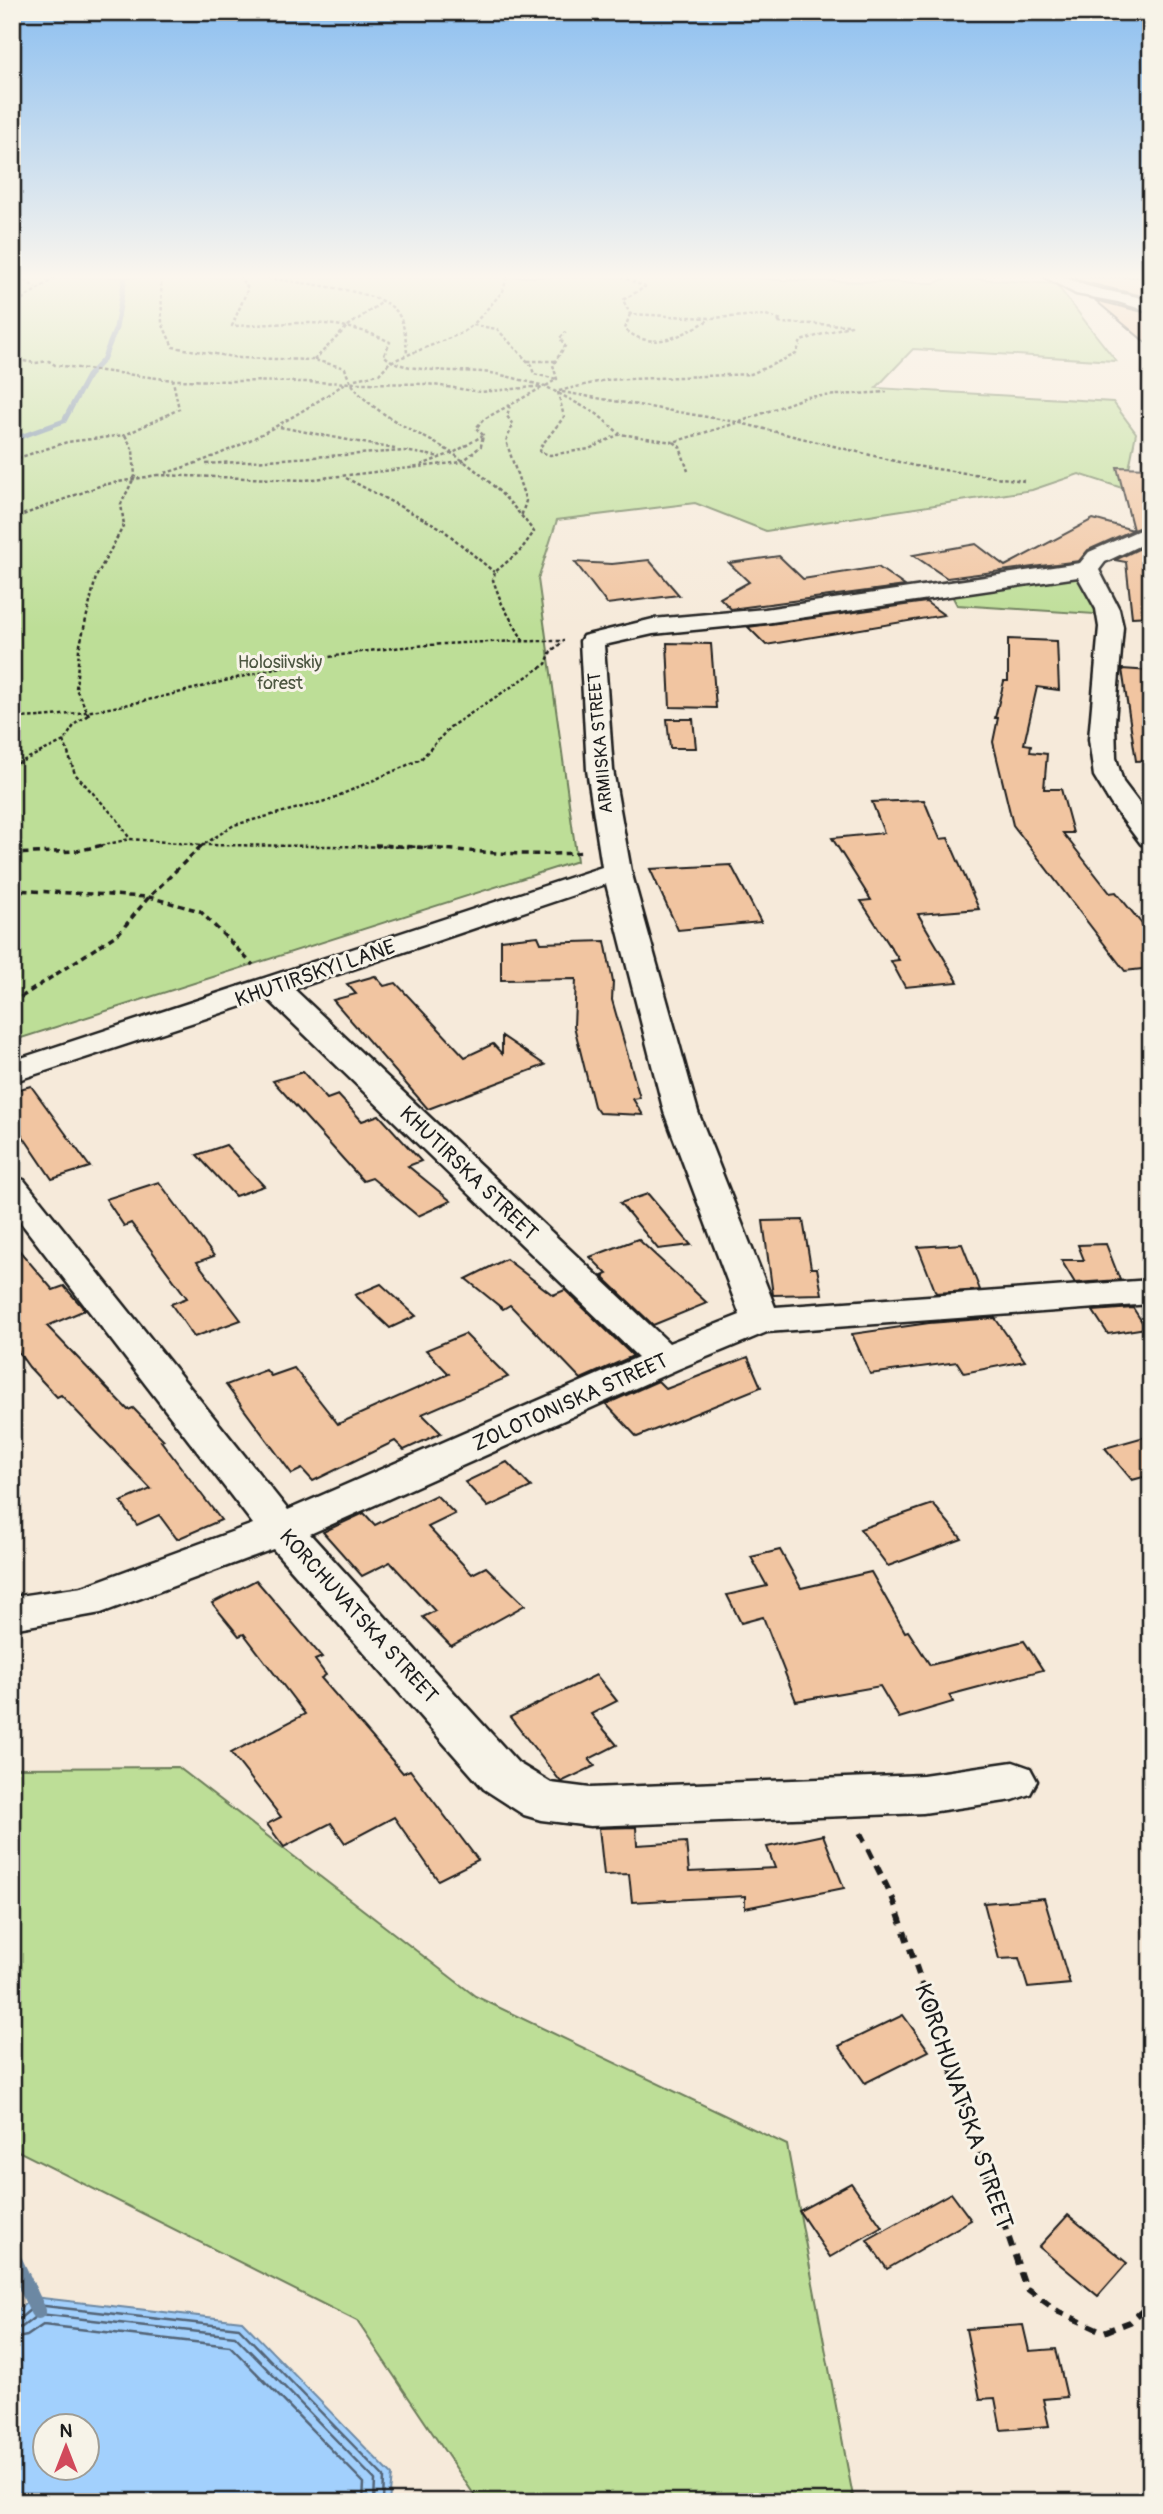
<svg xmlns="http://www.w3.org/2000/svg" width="1163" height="2514" font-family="Pangolin,sans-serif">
  <rect width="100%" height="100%" fill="#f6eada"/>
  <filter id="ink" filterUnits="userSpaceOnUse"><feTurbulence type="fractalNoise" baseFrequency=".0143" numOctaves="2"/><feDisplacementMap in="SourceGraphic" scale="14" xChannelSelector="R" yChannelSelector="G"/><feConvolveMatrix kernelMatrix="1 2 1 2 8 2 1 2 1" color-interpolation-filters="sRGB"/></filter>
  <g filter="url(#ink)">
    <polygon fill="#f4dfc9" points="749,277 950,277 934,283 778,280"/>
    <g fill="#bdde97" stroke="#6c7d5a" stroke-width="2">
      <polygon points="12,277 749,277 778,280 934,283 950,277 1056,284 1116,361 913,349 876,388 1113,402 1136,433 1125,489 1079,474 1032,490 766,531 695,503 557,520 538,579 577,861 12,1041"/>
      <polygon points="1060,573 1090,582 1109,615 957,605 949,590"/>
      <polygon points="178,1767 475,1996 787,2145 854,2502 479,2502 357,2321 12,2148 12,1768"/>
    </g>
    <path fill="#a2d0fd" stroke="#6c88a3" stroke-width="2" fill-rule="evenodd" d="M33,2297L242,2321L392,2475L389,2502H12V2315ZM46,2426H88V2468H46Z"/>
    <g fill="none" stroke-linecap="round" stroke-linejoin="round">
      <g stroke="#526476" stroke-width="2.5">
        <polyline points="12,2320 19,2319 36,2305 239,2328 384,2477 383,2502"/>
        <polyline points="12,2329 22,2327 39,2314 235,2336 375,2480 374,2502"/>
        <polyline points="12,2339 27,2336 43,2325 230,2346 364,2483 363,2502"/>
      </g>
      <polyline stroke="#6c88a3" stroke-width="5" points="12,440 64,421 88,376 103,360 116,328 125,277"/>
      <polyline stroke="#6c88a3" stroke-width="16" points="12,2256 38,2311"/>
    </g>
    <g fill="#f1c5a1" stroke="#1c1c1c" stroke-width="2">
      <polygon points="1069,277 1151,277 1151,298 1088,283"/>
      <polygon points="1095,300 1151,314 1151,347"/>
      <polygon points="1117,467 1151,468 1151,523 1133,530"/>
      <polygon points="1093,519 1133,530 1088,550 1079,561 947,578 913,555 976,544 1005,566"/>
      <polygon points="1151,543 1151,616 1132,617 1126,562 1115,560"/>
      <polygon points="779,556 803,579 878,567 905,586 731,609 720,598 749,582 729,563"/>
      <polygon points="649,560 679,595 607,604 575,562 612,564"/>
      <polygon points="926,602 944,615 766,645 748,627"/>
      <polygon points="1008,639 1057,641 1059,690 1037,687 1024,744 1031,745 1030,752 1047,754 1044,789 1061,789 1073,833 1063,833 1110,893 1116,892 1151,935 1151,968 1125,971 1013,825 993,742 998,718 995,718 1004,681 1008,681"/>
      <polygon points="667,643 711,644 716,708 670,707"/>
      <polygon points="1122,669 1151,671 1151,760 1136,761"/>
      <polygon points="667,719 693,719 696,748 670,748"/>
      <polygon points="924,800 940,839 948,838 979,909 918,914 958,982 905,987 891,961 899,960 861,901 871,900 832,838 884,833 872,802"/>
      <polygon points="731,865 761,922 678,930 650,869"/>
      <polygon points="538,936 541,943 605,941 613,982 612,1000 640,1098 633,1099 643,1115 599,1113 594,1106 574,1026 576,979 501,980 501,940"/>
      <polygon points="375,976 384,986 396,983 465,1057 493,1044 502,1054 502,1036 545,1065 428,1109 333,1000 356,994 347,984"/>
      <polygon points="303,1072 327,1099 338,1095 362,1121 379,1115 421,1161 408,1166 451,1201 418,1216 372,1178 363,1181 273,1081"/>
      <polygon points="31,1086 90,1167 52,1179 12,1120 12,1091"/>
      <polygon points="226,1145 264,1186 235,1196 197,1155"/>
      <polygon points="159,1182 214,1256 197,1262 241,1320 194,1337 171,1304 187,1298 131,1223 124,1226 106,1199"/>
      <polygon points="648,1194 691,1245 658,1249 620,1203"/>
      <polygon points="803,1220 811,1268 817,1268 822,1294 773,1295 763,1221"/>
      <polygon points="638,1239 707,1303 653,1325 602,1276 607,1274 590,1257"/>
      <polygon points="12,1242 53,1290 64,1286 85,1310 47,1326 128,1410 133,1408 164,1440 161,1441 221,1520 177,1539 159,1515 137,1525 121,1502 151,1489 61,1395 57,1397 29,1367 12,1343"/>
      <polygon points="962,1244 980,1290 936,1293 918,1247"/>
      <polygon points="1106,1244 1120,1280 1075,1283 1061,1260 1084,1260 1078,1245"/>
      <polygon points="506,1259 553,1295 565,1290 633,1356 581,1379 510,1305 503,1309 466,1279"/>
      <polygon points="381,1284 416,1316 390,1328 355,1295"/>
      <polygon points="1133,1308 1146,1328 1108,1334 1093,1311"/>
      <polygon points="995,1318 1025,1361 964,1373 957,1362 870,1374 852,1334 929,1323"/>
      <polygon points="465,1334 508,1377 422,1414 441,1433 404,1450 395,1441 313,1481 302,1469 292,1474 226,1385 266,1370 271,1376 294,1368 338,1424 449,1374 426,1350"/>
      <polygon points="748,1357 761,1387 637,1437 606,1404 658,1381 666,1389"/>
      <polygon points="1151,1435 1151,1475 1132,1480 1105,1448"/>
      <polygon points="507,1462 531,1487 488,1507 465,1482"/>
      <polygon points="436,1495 455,1514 428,1527 472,1574 486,1567 525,1605 451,1646 423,1617 435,1611 390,1562 362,1576 323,1532 364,1513 375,1525"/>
      <polygon points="933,1504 962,1539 888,1566 860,1529"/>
      <polygon points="780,1550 801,1588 871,1572 905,1632 908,1631 930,1665 1024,1641 1043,1670 949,1695 953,1702 899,1718 880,1686 796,1701 763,1617 741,1623 727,1595 767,1586 751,1557"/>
      <polygon points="256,1580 322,1657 315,1660 326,1675 321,1678 403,1773 410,1770 478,1860 438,1880 394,1817 345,1843 331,1823 284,1847 267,1824 281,1817 231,1753 305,1714 244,1634 239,1636 212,1603"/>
      <polygon points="596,1675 617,1701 591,1714 617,1745 589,1759 595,1766 561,1782 510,1717"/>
      <polygon points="636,1827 637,1845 686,1842 689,1872 775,1868 767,1847 823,1835 844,1888 745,1908 745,1896 632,1902 629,1874 604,1875 599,1828"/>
      <polygon points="1044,1898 1070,1984 1028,1988 1019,1958 999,1959 984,1903"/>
      <polygon points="903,2015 929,2051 865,2083 839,2046"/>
      <polygon points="851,2183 882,2227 830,2257 799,2211"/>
      <polygon points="951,2193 971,2220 887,2269 867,2240"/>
      <polygon points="1068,2215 1127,2263 1098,2296 1039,2247"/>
      <polygon points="1023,2325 1029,2351 1056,2349 1067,2397 1043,2399 1049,2426 1001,2430 995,2398 980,2399 966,2329"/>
    </g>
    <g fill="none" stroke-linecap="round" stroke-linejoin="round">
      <defs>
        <g id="minor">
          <path d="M1045,277C1064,275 1069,280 1087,286C1108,292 1130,294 1151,301V312L1118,302L1076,294Z"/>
          <path d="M1151,525V540L1105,562L1099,570L1119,609L1123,627L1115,721L1116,758L1123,782L1151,819V846L1141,844L1111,804L1094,776L1089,739L1099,627L1096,609L1078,577L765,623L653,634L604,645L613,770L631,871L698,1112L775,1307L1151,1280V1304L767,1332L678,1369L310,1534L518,1763L551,1783L590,1788L923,1775L1013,1762L1030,1768L1037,1781L1030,1794L1013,1800L923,1813L590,1826L541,1820L524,1815L484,1789L273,1549L101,1613L12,1629V1597L82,1587L253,1524L12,1211V1176L24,1180L288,1510L638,1357L267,998L12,1082V1061L602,867L587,770L580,641L583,636L653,619L765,609L1080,563L1089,552ZM606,884L664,1112L740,1315L669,1343L294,989Z"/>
        </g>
      </defs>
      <use href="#minor" stroke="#1c1c1c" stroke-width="5"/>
      <g stroke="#1c1c1c" stroke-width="2.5" stroke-dasharray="3.5 2.5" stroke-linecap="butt">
        <polyline points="20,277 36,288"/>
        <path d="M161,277L162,323L173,347L239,358L314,360L345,368C355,409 420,432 452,453C484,474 512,502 534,532L520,551L495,572L493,580L502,604L524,642"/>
        <path d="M262,277C292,283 379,288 397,312C405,324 406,340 407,354"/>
        <polyline points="507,277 503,291 473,325 497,329 531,365 534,374 557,379"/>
        <polyline points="12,306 56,277"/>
        <path d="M630,314L625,329C651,353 684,335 710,319"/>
        <polyline points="12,359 35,363 49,361 55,365 173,380 427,384 481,392 545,386 597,414 620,434"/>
        <polyline points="314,360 348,326 381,303"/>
        <polyline points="528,361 555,361"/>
        <polyline points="355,379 379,374 390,362 462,333 473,325"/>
        <polyline points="546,386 557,379 553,365 565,346 560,338 566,332"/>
        <polyline points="559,391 606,380 751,374 796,354 801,341 851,325 777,323 782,320 766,315 710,318 630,314 623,300 645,287 623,277"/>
        <polyline points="558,392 564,417 541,446 540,452 550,455 589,449 620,434 673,442 737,423 806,397 887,392"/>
        <polyline points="562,392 736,422 915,466 1024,481"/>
        <polyline points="510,405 507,416 513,425 506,441 526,501 521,517"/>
        <polyline points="280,427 395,449"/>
        <polyline points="674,442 680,447 688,471"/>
        <polyline points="404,451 441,457"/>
        <polyline points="12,460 67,442 125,435 179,409 173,381"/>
        <polyline points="206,464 404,451"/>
        <polyline points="421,465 455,452 482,436"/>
        <path d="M165,473C233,454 289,421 347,382"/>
        <path d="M157,475L305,480L462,462L481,446L483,435L476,428L484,419L545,386C527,382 509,376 491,373C465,369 401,375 384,355L390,342C335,315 291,324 232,326L248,288L239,277"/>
        <polyline points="346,478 441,528 494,572"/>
        <polyline points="12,519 102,485 157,475"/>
        <polyline points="89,715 76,689 79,649 96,577 124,525 121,504 135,476 133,450 125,435"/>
        <path d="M12,718C111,717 203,684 299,663C386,644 475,641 564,641"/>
        <polyline points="64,741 75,774 117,819 130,839"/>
        <polyline points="12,766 64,741 75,724 88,715"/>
        <polyline points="95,847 130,839 202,845 437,847"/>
        <polyline points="200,847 234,825 329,800 421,759 450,727 546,664 551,651 563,642"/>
      </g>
      <g stroke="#1c1c1c" stroke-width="3.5" stroke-dasharray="6 4.5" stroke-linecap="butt">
        <path d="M375,845C445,847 515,859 584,852"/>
        <polyline points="12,854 77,851 103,845"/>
        <polyline points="12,890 149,897 200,911 253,965"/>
        <polyline points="12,1003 119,933 149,897 202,845"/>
      </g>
      <polyline stroke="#1c1c1c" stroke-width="6" stroke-dasharray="10 8" stroke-linecap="butt" points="860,1833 893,1899 1026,2288 1059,2312 1104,2332 1130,2322 1151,2303"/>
      <use href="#minor" fill="#f7f3e8" fill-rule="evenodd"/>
    </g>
  </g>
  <linearGradient id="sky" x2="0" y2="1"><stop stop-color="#8cbff0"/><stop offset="0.44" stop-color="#fbf6ee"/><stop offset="1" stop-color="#fbf6ee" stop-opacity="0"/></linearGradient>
  <rect width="1163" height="629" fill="url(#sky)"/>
  <g text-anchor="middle" stroke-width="6" stroke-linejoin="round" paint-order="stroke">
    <g font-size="18" fill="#4c5641" stroke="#f7f3e8">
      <text x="280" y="668">Holosiivskiy<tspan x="280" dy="21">forest</tspan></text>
    </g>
    <g font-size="18" fill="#1c1c1c" stroke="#f7f3e8">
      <text transform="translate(600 743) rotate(-95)" y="6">ARMIISKA STREET</text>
    </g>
    <g font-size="21" fill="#1c1c1c" stroke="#f7f3e8">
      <text transform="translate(315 973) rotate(-19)" y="7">KHUTIRSKYI LANE</text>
      <text transform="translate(469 1173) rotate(44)" y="7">KHUTIRSKA STREET</text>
      <text transform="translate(570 1402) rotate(-24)" y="7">ZOLOTONISKA STREET</text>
      <text transform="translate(359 1616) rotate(48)" y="7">KORCHUVATSKA STREET</text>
    </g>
    <g font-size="24" fill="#1c1c1c" stroke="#f7f3e8">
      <text transform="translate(964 2106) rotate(71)" y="8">KORCHUVATSKA STREET</text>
    </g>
  </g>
  <rect width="1163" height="2514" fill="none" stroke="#f7f3e8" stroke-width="42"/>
  <rect x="21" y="21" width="1121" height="2472" fill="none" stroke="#1c1c1c" stroke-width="2.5" filter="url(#ink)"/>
  <g transform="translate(66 2447)"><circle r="33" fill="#f7f3e8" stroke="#9f9d96" stroke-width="2"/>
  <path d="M0-5L12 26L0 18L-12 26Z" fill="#d1495b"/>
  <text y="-10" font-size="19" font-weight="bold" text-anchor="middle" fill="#1c1c1c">N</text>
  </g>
</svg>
